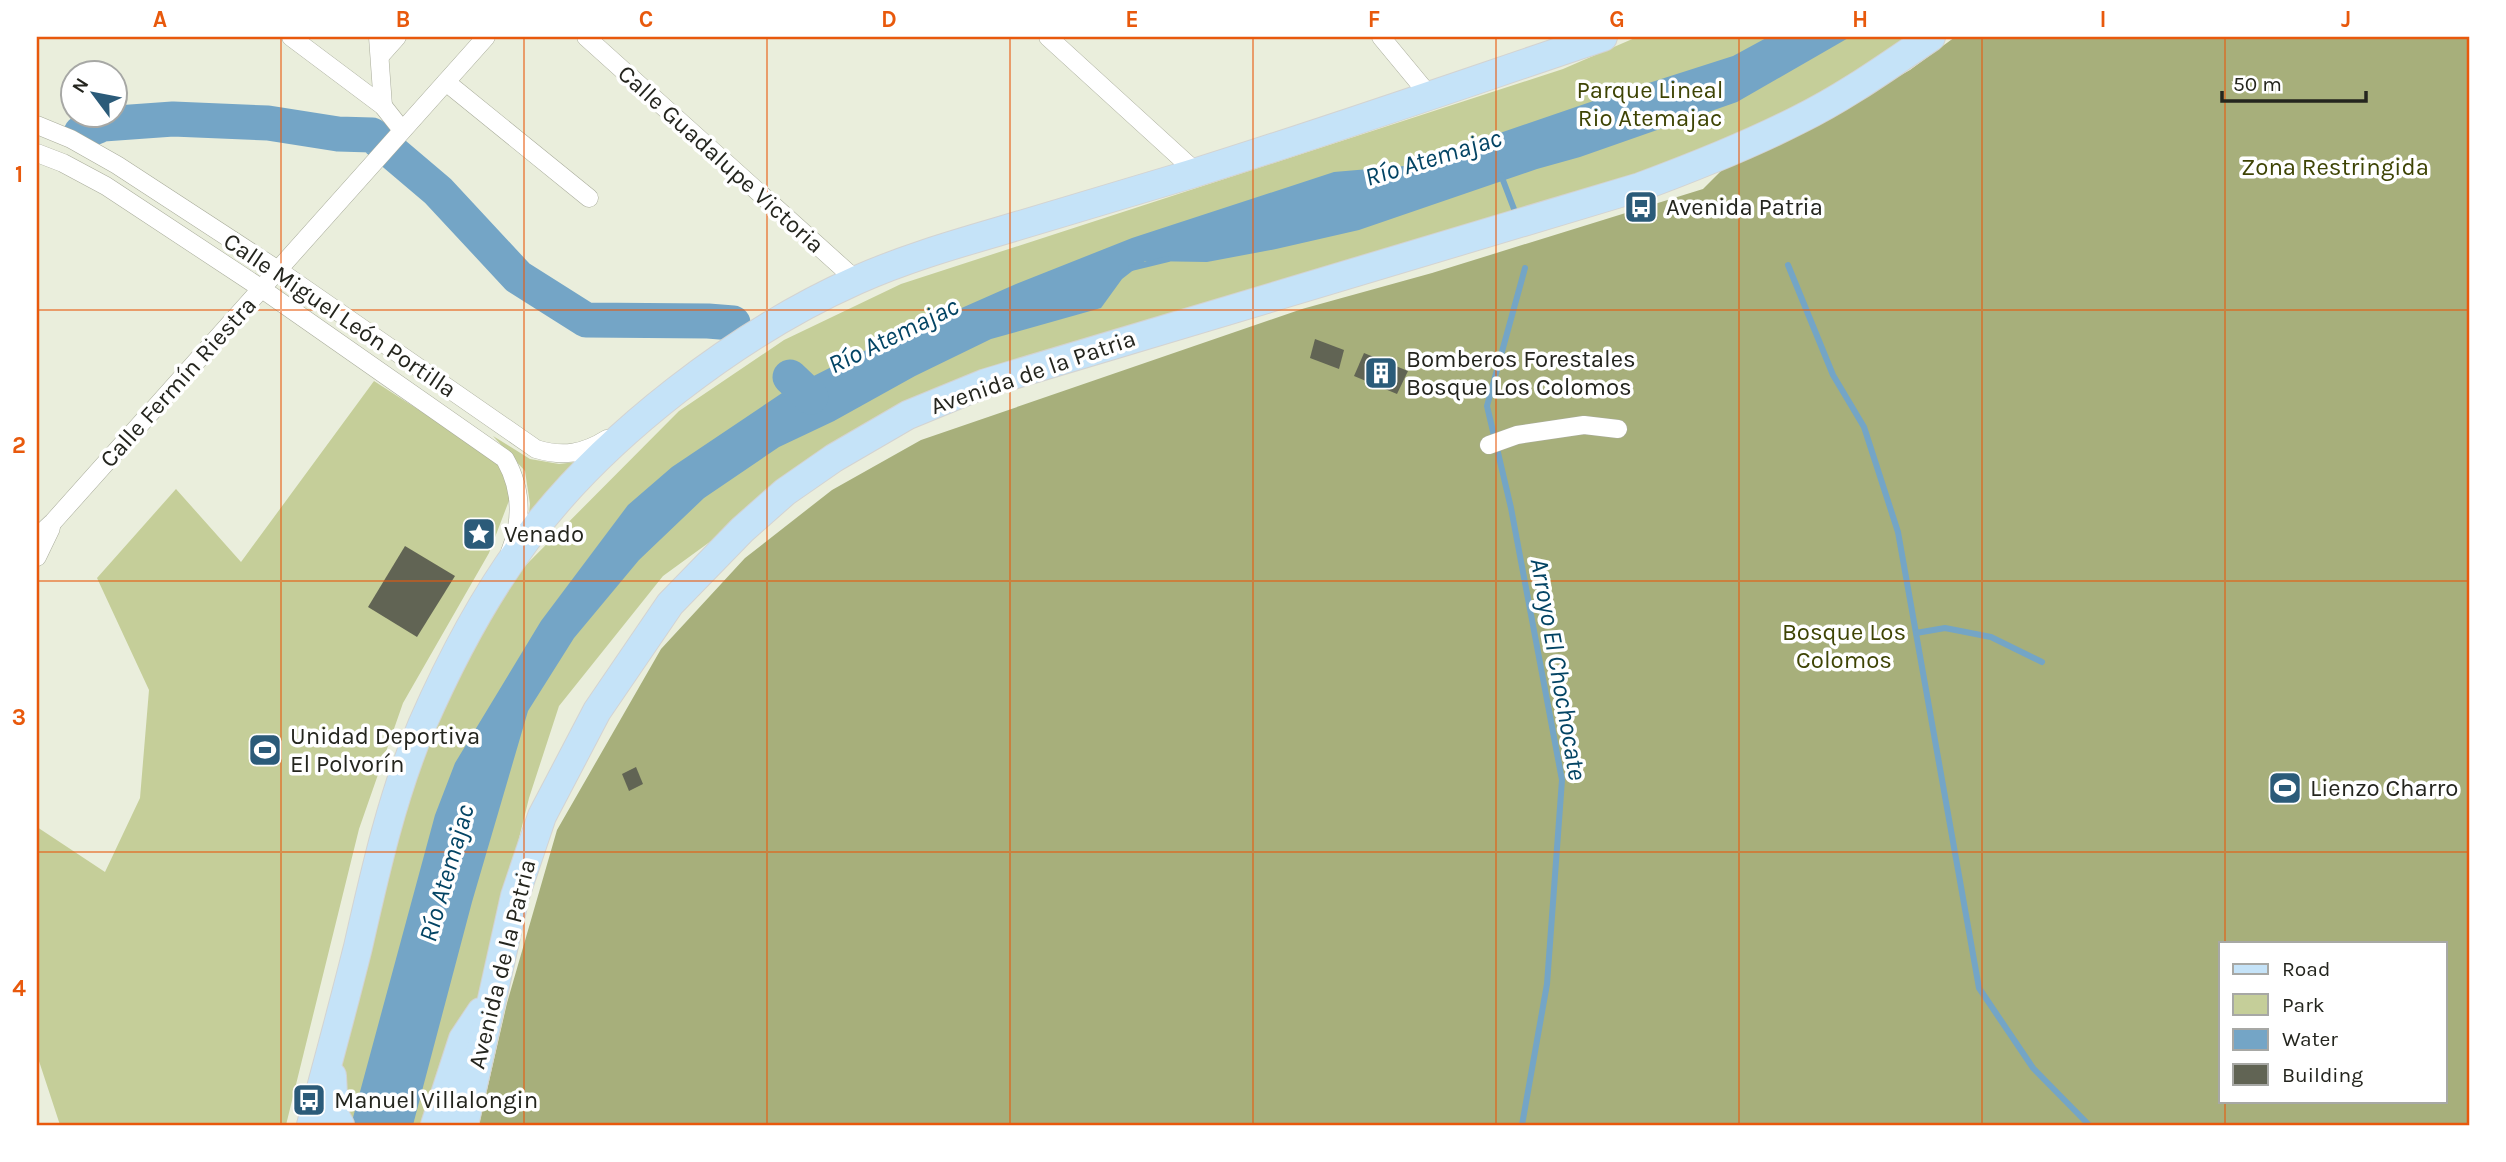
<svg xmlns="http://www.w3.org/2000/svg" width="2506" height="1162" font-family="Karla,sans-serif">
  <rect width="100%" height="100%" fill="#eaeedc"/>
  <g fill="#c5ce99">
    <polygon points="1637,37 1916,37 1802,108 1687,161 851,439 663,576 559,706 529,798 474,1020 453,1125 330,1125 347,1020 426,734 515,576 679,411 784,340 901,284 1563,69"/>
    <polygon points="374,381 501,463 510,498 489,553 403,703 359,829 286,1125 60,1125 37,1055 37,827 105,872 140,798 149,690 97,578 176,489 241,562"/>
    <polygon points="493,436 530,459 559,464 576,462 529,514 530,504 525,471"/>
  </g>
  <path fill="#a7af7b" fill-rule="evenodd" d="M1955,37H2469V1125H479L507,1003L557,830L661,649L745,558L832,490L921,440L1302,309L1432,273L1703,189L1725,167L1805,128L1910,70ZM2221,943H2445V1101H2221Z"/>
  <polygon fill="#74a5c6" points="1768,37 1850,37 1737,102 1580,157 1537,169 1359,230 1276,249 1207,262 1145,261 1122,279 1101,308 991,339 915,376 834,421 779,447 704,498 639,560 574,638 528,711 472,902 413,1125 351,1125 435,815 455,763 541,621 628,505 672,467 788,389 855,355 1016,284 1132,238 1334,172 1404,166 1605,97 1733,56"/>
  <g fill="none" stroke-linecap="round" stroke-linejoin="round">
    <g stroke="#74a5c6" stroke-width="6">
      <polyline points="1501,175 1514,209"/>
      <polyline points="1788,265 1833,375 1864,427 1898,532 1979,988 2033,1068 2089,1125"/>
      <polyline points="1131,268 1168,259"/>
      <polyline points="1916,633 1945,628 1991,637 2042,662"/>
      <polyline points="1522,1125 1547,984 1562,780 1511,508 1487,406 1525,268"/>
    </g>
    <g stroke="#74a5c6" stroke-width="35">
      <polyline points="81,133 103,124 173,119 268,123 338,134 372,135 438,191 518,277 586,320 708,321 733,323"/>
      <polyline points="790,377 811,397"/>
    </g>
  </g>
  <g fill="#616454">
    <polygon points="1315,339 1344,350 1339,369 1310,358"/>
    <polygon points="1364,353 1408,371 1397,394 1354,376"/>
    <polygon points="405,546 455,576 417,637 368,607"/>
    <polygon points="636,767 643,784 629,791 622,774"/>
  </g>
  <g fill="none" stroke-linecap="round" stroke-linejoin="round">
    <defs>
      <g id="street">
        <polyline points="291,37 383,106 402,130"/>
        <polyline points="378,37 383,106"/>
        <polyline points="586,37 856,280"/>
        <polyline points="1048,37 1196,172"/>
        <polyline points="1381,37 1429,95"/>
        <polyline points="380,56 397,37"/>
        <polyline points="446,82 589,198"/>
        <path d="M37,125L71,139L117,165L278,270L536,449C563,457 583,454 607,439"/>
        <path d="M37,153L63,163L106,186L262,289L505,459C522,489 523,519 510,552"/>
        <polyline points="1489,445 1517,435 1584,425 1618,429"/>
        <polyline points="37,537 53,522 486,37"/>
        <polyline points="37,557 51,528"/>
      </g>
      <g id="primary">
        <polyline points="332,1076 334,1114 340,1125"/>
        <path d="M311,1125C327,1066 343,1007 358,947C375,872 392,796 422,725C450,661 484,596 526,540C604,435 738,333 857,280C902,260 949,246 997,232C1061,213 1126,194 1191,174C1329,131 1466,83 1603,37"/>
        <polyline points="435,1125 463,1039 481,1012"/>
        <path d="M464,1125L515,896L542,816L597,711L670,604L742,530L785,492L834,458L908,415L986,383L1640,187C1694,167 1747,146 1798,120C1845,97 1888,66 1931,37"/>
      </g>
    </defs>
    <use href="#street" stroke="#a9ac9b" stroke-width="19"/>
    <use href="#primary" stroke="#d3d3d2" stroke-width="30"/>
    <use href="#street" stroke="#fff" stroke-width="18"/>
    <use href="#primary" stroke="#c5e3f8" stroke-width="28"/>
  </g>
  <path fill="none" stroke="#e8590c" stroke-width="2" stroke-opacity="0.55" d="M281,37V1125M524,37V1125M767,37V1125M1010,37V1125M1253,37V1125M1496,37V1125M1739,37V1125M1982,37V1125M2225,37V943M37,310H2469M37,581H2469M37,852H2469M2225,1101V1125"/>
  <defs>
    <symbol id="bus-square" viewBox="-11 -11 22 22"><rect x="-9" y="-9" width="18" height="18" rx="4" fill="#2b5b79" stroke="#fff"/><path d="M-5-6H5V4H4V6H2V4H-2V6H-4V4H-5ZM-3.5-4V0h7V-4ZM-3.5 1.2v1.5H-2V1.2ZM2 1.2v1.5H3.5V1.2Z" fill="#fff"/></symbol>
    <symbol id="building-square" viewBox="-11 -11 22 22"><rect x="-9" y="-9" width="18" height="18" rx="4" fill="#2b5b79" stroke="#fff"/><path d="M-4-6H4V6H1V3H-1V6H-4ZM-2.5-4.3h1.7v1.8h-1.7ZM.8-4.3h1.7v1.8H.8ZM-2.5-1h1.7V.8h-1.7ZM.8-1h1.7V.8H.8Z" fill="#fff"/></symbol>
    <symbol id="sight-square" viewBox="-11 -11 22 22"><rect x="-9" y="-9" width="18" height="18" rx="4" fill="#2b5b79" stroke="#fff"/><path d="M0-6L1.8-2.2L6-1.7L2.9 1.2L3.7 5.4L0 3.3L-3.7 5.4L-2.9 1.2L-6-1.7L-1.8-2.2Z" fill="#fff"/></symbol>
    <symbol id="stadium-square" viewBox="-11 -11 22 22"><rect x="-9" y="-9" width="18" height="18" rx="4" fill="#2b5b79" stroke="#fff"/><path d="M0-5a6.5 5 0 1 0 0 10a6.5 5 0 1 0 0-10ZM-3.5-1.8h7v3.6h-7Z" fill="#fff"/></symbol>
  </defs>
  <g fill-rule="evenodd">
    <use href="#bus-square" x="1622" y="188" width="38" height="38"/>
    <use href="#building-square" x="1362" y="354" width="38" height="38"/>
    <use href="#sight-square" x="460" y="515" width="38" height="38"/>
    <use href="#stadium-square" x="246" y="731" width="38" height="38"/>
    <use href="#stadium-square" x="2266" y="769" width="38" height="38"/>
    <use href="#bus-square" x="290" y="1081" width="38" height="38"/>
  </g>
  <g text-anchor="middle" stroke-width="7" stroke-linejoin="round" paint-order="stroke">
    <g font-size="24" fill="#3e4404" stroke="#fff">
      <text x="1650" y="98">Parque Lineal<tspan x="1650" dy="28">Rio Atemajac</tspan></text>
      <text x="2335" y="175">Zona Restringida</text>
      <text x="1844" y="640">Bosque Los<tspan x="1844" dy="28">Colomos</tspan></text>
    </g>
    <g font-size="24" fill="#24251e" stroke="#fff">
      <text transform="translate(721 159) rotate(42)" y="8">Calle Guadalupe Victoria</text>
      <text transform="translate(340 315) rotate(34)" y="8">Calle Miguel León Portilla</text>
      <text transform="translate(1033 372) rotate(-19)" y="8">Avenida de la Patria</text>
      <text transform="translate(178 382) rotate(-48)" y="8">Calle Fermín Riestra</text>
      <text transform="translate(502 964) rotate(-76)" y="8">Avenida de la Patria</text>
    </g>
    <g font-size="24" fill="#24251e" stroke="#fff" text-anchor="start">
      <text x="1666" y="215">Avenida Patria</text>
      <text x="1406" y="367">Bomberos Forestales<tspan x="1406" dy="28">Bosque Los Colomos</tspan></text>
      <text x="504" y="542">Venado</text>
      <text x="290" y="744">Unidad Deportiva<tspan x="290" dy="28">El Polvorín</tspan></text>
      <text x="2310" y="796">Lienzo Charro</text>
      <text x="334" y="1108">Manuel Villalongin</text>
    </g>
    <g font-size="26" font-style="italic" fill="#034464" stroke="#fff">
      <text transform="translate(1433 157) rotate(-17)" y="9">Río Atemajac</text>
      <text transform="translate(893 335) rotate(-26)" y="9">Río Atemajac</text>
      <text transform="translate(1559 669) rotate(80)" y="9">Arroyo El Chochocate</text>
      <text transform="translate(446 873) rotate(-74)" y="9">Río Atemajac</text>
    </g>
  </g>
  <rect width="2506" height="1162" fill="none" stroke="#ffffff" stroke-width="77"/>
  <rect x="2219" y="942" width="228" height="161" fill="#ffffff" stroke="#a7a8a5" stroke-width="2"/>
  <rect x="2233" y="964" width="35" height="10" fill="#c5e3f8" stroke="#a7a8a5" stroke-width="2"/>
  <text x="2282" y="976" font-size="21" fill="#24251e">Road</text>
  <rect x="2233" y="994" width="35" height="21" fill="#c5ce99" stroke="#a7a8a5" stroke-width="2"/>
  <text x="2282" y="1012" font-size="21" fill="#24251e">Park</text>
  <rect x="2233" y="1029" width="35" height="21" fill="#74a5c6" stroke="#a7a8a5" stroke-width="2"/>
  <text x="2282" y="1046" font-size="21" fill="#24251e">Water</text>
  <rect x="2233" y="1064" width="35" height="21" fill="#616454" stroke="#a7a8a5" stroke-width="2"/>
  <text x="2282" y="1082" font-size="21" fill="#24251e">Building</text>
  <g transform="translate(94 94) rotate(302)"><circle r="33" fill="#ffffff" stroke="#a7a8a5" stroke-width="2"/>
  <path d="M0-5L12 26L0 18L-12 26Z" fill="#2b5b79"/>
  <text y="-10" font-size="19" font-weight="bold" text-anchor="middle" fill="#24251e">N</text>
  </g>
  <path d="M2222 91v10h144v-10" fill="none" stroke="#24251e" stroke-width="3.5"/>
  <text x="2233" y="91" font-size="21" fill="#24251e" stroke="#ffffff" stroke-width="5" paint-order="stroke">50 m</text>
  <rect x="38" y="38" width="2430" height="1086" fill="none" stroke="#e8590c" stroke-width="2.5"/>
  <g font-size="23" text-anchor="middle" font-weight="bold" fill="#e8590c">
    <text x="160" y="27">A</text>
    <text x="403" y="27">B</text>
    <text x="646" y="27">C</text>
    <text x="889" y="27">D</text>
    <text x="1132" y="27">E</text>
    <text x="1374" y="27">F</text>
    <text x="1617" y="27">G</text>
    <text x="1860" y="27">H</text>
    <text x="2103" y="27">I</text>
    <text x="2346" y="27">J</text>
    <text x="19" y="182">1</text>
    <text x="19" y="453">2</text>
    <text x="19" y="725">3</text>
    <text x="19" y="996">4</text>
  </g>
</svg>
